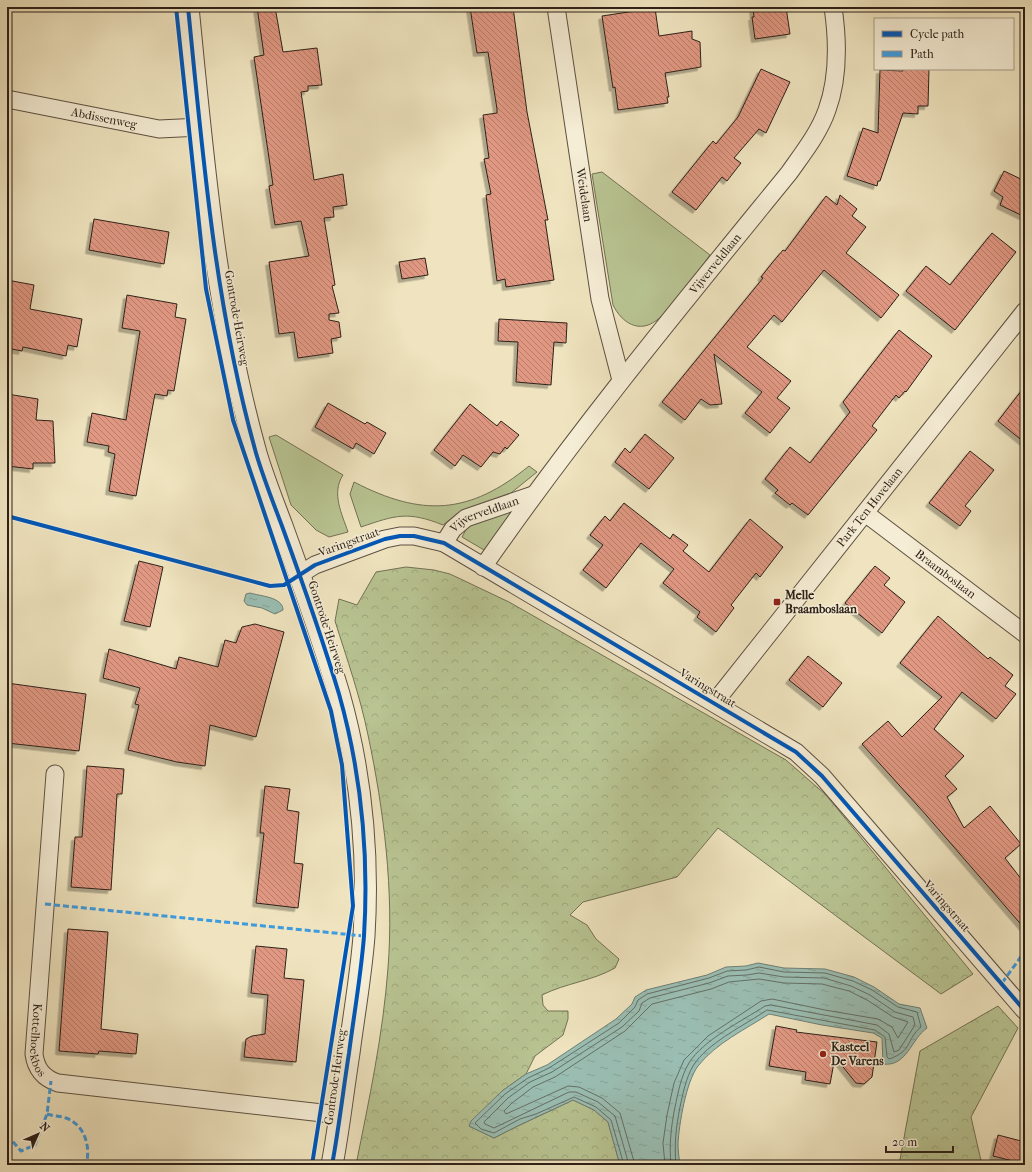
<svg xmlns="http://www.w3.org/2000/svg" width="1032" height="1172" font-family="'IM FELL French Canon',serif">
  <defs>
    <pattern id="forest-crowns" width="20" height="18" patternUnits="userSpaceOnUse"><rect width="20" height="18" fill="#b8c492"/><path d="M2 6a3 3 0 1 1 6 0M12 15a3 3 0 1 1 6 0" fill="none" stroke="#9ea87d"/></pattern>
    <pattern id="water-ripples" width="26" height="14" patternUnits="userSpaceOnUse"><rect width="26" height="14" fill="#9abeb3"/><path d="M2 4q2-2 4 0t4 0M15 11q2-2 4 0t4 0" fill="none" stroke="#85a399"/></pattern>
    <pattern id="building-back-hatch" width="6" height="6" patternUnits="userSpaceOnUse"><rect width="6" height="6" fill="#e19883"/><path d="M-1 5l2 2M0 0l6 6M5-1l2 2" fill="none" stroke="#b77c6a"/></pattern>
    <filter id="shadow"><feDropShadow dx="-3.5" dy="3.5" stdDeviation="0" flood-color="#0004"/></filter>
  </defs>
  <rect width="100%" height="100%" fill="#efe4bf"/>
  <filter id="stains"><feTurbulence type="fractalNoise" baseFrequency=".005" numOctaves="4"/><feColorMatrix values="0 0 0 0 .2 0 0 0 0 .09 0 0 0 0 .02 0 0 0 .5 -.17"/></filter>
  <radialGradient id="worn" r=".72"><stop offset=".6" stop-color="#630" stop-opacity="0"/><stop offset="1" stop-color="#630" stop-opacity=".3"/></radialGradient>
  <g fill="#b8c492" stroke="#727255">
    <path d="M602,172L710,255C701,268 691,280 681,292C674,301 667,313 657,320C639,334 622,323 613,305L592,174Z"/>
    <path d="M276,435L343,475C331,493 342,514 348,532L329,537L316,530L291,505L269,437Z"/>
    <path d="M529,466L537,472L511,493L471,510L458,513L443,525C408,511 396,515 361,527L350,494L354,482C422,517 469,515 529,466Z"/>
    <polygon points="518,508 484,550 462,537 468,526"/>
  </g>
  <g fill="url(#forest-crowns)" stroke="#727255">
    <path d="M406,567L434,570L450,574L509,602L786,760L826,795L973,974L941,994L718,828L677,877L583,902L570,915L587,925L596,939L619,959L615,968C592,981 566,983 542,995L543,1005L548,1011H568V1019L563,1035L535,1056L526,1074L502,1091L469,1126L494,1138C520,1124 547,1113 573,1100L594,1110L608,1122L620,1165H356C369,1100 383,1035 388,968C394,891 384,811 368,735C360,696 347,659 335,621L339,599L357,605L376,572Z"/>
    <polygon points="998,1006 1018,1028 971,1117 982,1165 899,1165 920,1051"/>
  </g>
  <g fill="url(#water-ripples)" stroke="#6e7f75">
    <path d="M250,593C260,596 283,597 283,610L275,614L262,608L247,605L244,601L246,594Z"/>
    <path d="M758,963L784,968L825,969L854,977L874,987L899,1004L920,1008L927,1028C911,1039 907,1067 883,1064L882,1038L873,1033L822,1025L769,1014C746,1029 716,1043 698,1066C686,1082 679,1124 678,1144C678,1150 679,1158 680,1165H620L608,1122L594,1110L573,1100C546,1113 520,1124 494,1138L469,1126L471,1121L502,1091L526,1074L547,1065L616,1019L632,1004L635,997L646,990L707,975L726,967L746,966Z"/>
  </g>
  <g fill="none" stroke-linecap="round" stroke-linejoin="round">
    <g stroke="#646f66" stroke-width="1">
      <path d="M624,1165L611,1120L596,1107L574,1097L536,1114L520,1119L494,1133L481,1129L475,1123L505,1094L528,1078L549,1068L619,1023L635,1007L638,1000L647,994L709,978L727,971L746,970L759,967L784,972L825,973L853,981L872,990L898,1007L917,1012L921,1027C906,1039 913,1051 889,1059L887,1057L885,1037L875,1030L767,1010C745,1025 707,1043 693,1066C686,1078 683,1093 680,1107C676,1127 674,1145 676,1165"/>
      <path d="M629,1165L615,1116L598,1102L576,1092H569L494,1128L485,1124L484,1122L508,1098L530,1082L552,1072L622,1027L639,1011L642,1003L650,998L709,983L728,976L747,975L759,973L784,977L824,978L851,986L870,995L895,1012L913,1017L915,1025L899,1050L894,1052L889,1034L877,1025L771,1005L765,1006C742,1021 703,1040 689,1063C681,1076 678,1093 675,1107C671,1127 669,1145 671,1165"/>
      <polyline points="635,1165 620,1113 602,1098 579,1087 568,1086 506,1114 504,1111 512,1103 533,1087 555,1077 625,1031 652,1004 711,989 729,982 759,979 784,983 822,984 849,991 867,1000 893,1017 908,1022 898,1038 892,1027 878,1019 825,1010 772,999 761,1001 708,1036 684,1060 674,1083 667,1115 663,1143 665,1165"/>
    </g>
  </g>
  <g fill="url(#building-back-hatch)" stroke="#2d2018" filter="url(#shadow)">
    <polygon points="257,7 275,7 283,52 317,48 322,85 308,86 308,91 301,92 314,180 343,174 347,205 333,207 334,217 324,218 335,285 332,286 339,313 329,314 329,320 339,322 341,337 331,339 333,353 298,358 294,332 279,334 269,262 309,256 301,221 275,225 269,186 273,185 254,57 264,55"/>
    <polygon points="470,7 513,7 527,112 548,220 545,220 554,280 506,287 505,279 497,281 486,195 491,194 484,159 489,158 483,115 497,113 497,109 488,52 477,53"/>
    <polygon points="753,7 786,7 790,34 755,39 752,17 754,17"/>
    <polygon points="655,8 659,36 692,31 692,39 700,42 701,67 665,73 669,97 667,97 668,103 618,110 615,87 613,88 602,16"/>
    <polygon points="761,69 790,82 766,133 759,129 734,158 741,163 727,181 722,177 696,210 672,192 713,141 716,144 738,117"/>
    <polygon points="903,69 929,69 928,106 918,106 918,114 903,113 880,181 878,181 877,186 847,176 863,128 878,133 880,70 903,71"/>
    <polygon points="1004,171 1025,181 1025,217 1000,205 1003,197 994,191"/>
    <polygon points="840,195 857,209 852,216 866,227 846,253 899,295 881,318 824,270 782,322 774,315 747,347 791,381 777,398 790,408 770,433 745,413 762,392 714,354 722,404 710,405 701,399 685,420 662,402 763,278 761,277 772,263 783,250 785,251 826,196 837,205"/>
    <polygon points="94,219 169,232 164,264 89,250"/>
    <polygon points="992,233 1016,252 955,330 906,291 926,266 950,285"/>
    <polygon points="425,258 428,275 402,279 399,262"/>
    <polygon points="7,280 34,285 30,309 82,319 77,347 68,345 66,356 23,347 22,351 7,348"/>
    <polygon points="127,295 177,304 175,317 186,319 174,391 168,390 167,396 155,394 136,496 109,491 115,454 108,452 109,446 87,442 92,413 126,420 140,331 122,328"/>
    <polygon points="499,319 567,323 566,343 554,342 551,385 516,382 518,342 498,341"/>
    <polygon points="899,330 932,356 906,392 905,391 899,398 896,395 872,426 877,430 808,515 792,503 790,505 775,493 778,490 765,479 790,447 810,463 850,412 843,402"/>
    <polygon points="1025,386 1025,443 998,421"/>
    <polygon points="7,394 38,399 36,420 53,421 55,463 33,463 33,469 7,466"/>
    <polygon points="328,403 365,424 367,422 386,433 374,454 356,443 353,449 315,427"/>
    <polygon points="470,404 497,426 501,421 519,435 507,449 505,447 500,454 493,452 481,467 463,455 455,466 434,450"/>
    <polygon points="645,434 674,458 649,489 615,462 625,448 630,453"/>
    <polygon points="970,451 994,470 965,506 971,511 960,526 929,503"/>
    <polygon points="624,503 670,539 673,534 688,545 683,551 709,572 750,519 783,547 760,577 756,573 731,605 734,608 716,632 697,617 700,612 663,583 674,569 641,543 606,588 583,570 603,545 590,535 605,516 610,521"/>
    <polygon points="139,561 163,567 150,627 124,621"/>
    <polygon points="875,566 890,578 884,585 905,602 882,633 845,603"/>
    <polygon points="938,616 988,659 990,657 1013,675 1005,686 1016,694 996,719 962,692 934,729 964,756 945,776 957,789 947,797 964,828 990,806 1021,844 1005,858 1025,884 1025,929 927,816 862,744 888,721 902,737 942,697 900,663"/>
    <polygon points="255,624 284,632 256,737 210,725 205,766 177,762 128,750 139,705 135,704 140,688 103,678 109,649 176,669 179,657 218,667 225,640 236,643 242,627"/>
    <polygon points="808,656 842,683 823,707 789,680"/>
    <polygon points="7,683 86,694 79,751 7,743"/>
    <polygon points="87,766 124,769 122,794 117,794 111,890 71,887 75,837 82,837"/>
    <polygon points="265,786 290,789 287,810 299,812 294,863 303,864 298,908 256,903 264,833 260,833"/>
    <polygon points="68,929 108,932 101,1029 138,1034 136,1054 99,1051 98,1054 59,1051"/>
    <polygon points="256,946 287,949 284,978 304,980 296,1062 244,1057 246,1039 252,1036 265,1034 268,995 251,993"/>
    <polygon points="776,1026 797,1030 796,1032 877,1042 872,1077 864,1084 856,1083 835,1057 830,1084 805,1080 806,1072 769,1066"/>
    <polygon points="998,1135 1025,1142 1025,1164 993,1156"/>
  </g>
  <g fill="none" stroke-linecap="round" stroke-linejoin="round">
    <defs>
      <g id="minor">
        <path id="s1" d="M556,7L600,299L621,380"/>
        <path id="s2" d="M7,99L159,129L201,127"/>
        <path id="s3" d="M865,513L1025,634"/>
        <path id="s4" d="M444,543L453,529L466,518L533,495"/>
        <path id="s5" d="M483,567C578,430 684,302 789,173C803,153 819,133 827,110C839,77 838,41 833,7"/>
        <polyline points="299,575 315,565 385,539 400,536 414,536 444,543 796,752 822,776 1025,1011"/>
        <path id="s6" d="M714,703L1025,311"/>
        <path id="s7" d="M55,774L34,1054C36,1069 43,1078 58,1083L340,1115"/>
      </g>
      <path id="tertiary" d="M188,7C203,157 215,307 256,453C263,477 273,502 282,526C302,581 322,637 339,694C361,772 369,855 364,936C361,975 354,1014 349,1053C343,1091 339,1128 332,1165"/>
    </defs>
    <use href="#minor" stroke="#5e5142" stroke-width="19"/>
    <use href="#tertiary" stroke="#5e5142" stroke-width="23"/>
    <use href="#minor" stroke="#f5edd5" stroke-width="17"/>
    <use href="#tertiary" stroke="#f5edd5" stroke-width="21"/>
    <g stroke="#3d9bdf" stroke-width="3" stroke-dasharray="6 3" stroke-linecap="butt">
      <polyline points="45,904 364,936"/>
      <polyline points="1002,983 1025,951"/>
      <path d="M47,1114C53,1116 60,1116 66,1118C85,1125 91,1147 86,1165"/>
      <polyline points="7,1135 21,1151 35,1145 47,1114 51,1081"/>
    </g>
    <defs>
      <g id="cycleway">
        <polyline points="176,7 206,289 233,420 331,711 342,765 353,906 312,1165"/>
        <path d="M188,7C203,157 215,307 256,453C263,477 273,502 282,526C302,581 322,637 339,694C361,772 369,855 364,936C361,975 354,1014 349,1053C343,1091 339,1128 332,1165"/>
        <polyline points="7,516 270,586 284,585 315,565 385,539 400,536 414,536 444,543 796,752 822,776 1025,1011"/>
      </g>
    </defs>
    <use href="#cycleway" stroke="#f5edd5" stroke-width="6"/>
    <use href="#cycleway" stroke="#0057b8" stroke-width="4"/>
  </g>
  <g fill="#8f2418" stroke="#f5edd5" stroke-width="1.5">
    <rect x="773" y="598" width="8" height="8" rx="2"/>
    <circle cx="823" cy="1054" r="4"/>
  </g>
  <g text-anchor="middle" stroke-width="3" stroke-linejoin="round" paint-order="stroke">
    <g font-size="12" fill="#2d2018" stroke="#f5edd5">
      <text dy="4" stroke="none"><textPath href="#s2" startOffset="99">Abdissenweg</textPath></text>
      <text dy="4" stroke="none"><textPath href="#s1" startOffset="190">Weidelaan</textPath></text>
      <text dy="4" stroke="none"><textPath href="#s5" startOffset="382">Vijverveldlaan</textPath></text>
      <text transform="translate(237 318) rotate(80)" y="4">Gontrode Heirweg</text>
      <text dy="4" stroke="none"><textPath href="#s6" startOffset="250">Park Ten Hovelaan</textPath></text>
      <text dy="4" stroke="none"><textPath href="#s4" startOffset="52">Vijverveldlaan</textPath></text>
      <text transform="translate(349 542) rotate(-20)" y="4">Varingstraat</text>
      <text dy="4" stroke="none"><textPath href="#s3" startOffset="101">Braamboslaan</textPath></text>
      <text transform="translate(327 627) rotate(72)" y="4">Gontrode Heirweg</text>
      <text transform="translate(708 688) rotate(31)" y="4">Varingstraat</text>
      <text transform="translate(947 906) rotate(49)" y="4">Varingstraat</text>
      <text dy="4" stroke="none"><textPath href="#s7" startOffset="267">Kottelhoekbos</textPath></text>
      <text transform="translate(335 1077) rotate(-82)" y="4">Gontrode Heirweg</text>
    </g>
    <g font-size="12" font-weight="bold" fill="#2d2018" stroke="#f5edd5" text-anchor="start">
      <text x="785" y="599">Melle<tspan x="785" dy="14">Braamboslaan</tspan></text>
      <text x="831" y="1051">Kasteel<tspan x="831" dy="14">De Varens</tspan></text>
    </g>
  </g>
  <rect width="1032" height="1172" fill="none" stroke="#efe4bf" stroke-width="24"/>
  <rect x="8" y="8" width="1016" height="1156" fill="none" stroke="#2d2018" stroke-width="2"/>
  <rect x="12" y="12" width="1008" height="1148" fill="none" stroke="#2d2018"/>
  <rect x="874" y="18" width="140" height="52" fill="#f5edd5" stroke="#a59b89"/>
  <rect x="882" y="31" width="20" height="6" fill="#0057b8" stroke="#a59b89"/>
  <text x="910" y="38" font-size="12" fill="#2d2018">Cycle path</text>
  <rect x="882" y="51" width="20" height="6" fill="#3d9bdf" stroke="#a59b89"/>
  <text x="910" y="58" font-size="12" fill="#2d2018">Path</text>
  <g transform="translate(38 1134) rotate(45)" stroke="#f5edd5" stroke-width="3" paint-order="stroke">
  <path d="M0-3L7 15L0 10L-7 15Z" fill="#2d2018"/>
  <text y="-6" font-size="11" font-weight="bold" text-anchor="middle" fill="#2d2018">N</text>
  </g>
  <path d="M886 1146v6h67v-6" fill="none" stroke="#2d2018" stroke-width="2"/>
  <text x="892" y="1146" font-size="12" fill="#2d2018" stroke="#f5edd5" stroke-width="3" paint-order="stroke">20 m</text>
  <rect width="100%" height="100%" filter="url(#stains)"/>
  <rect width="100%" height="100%" fill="url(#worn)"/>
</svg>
